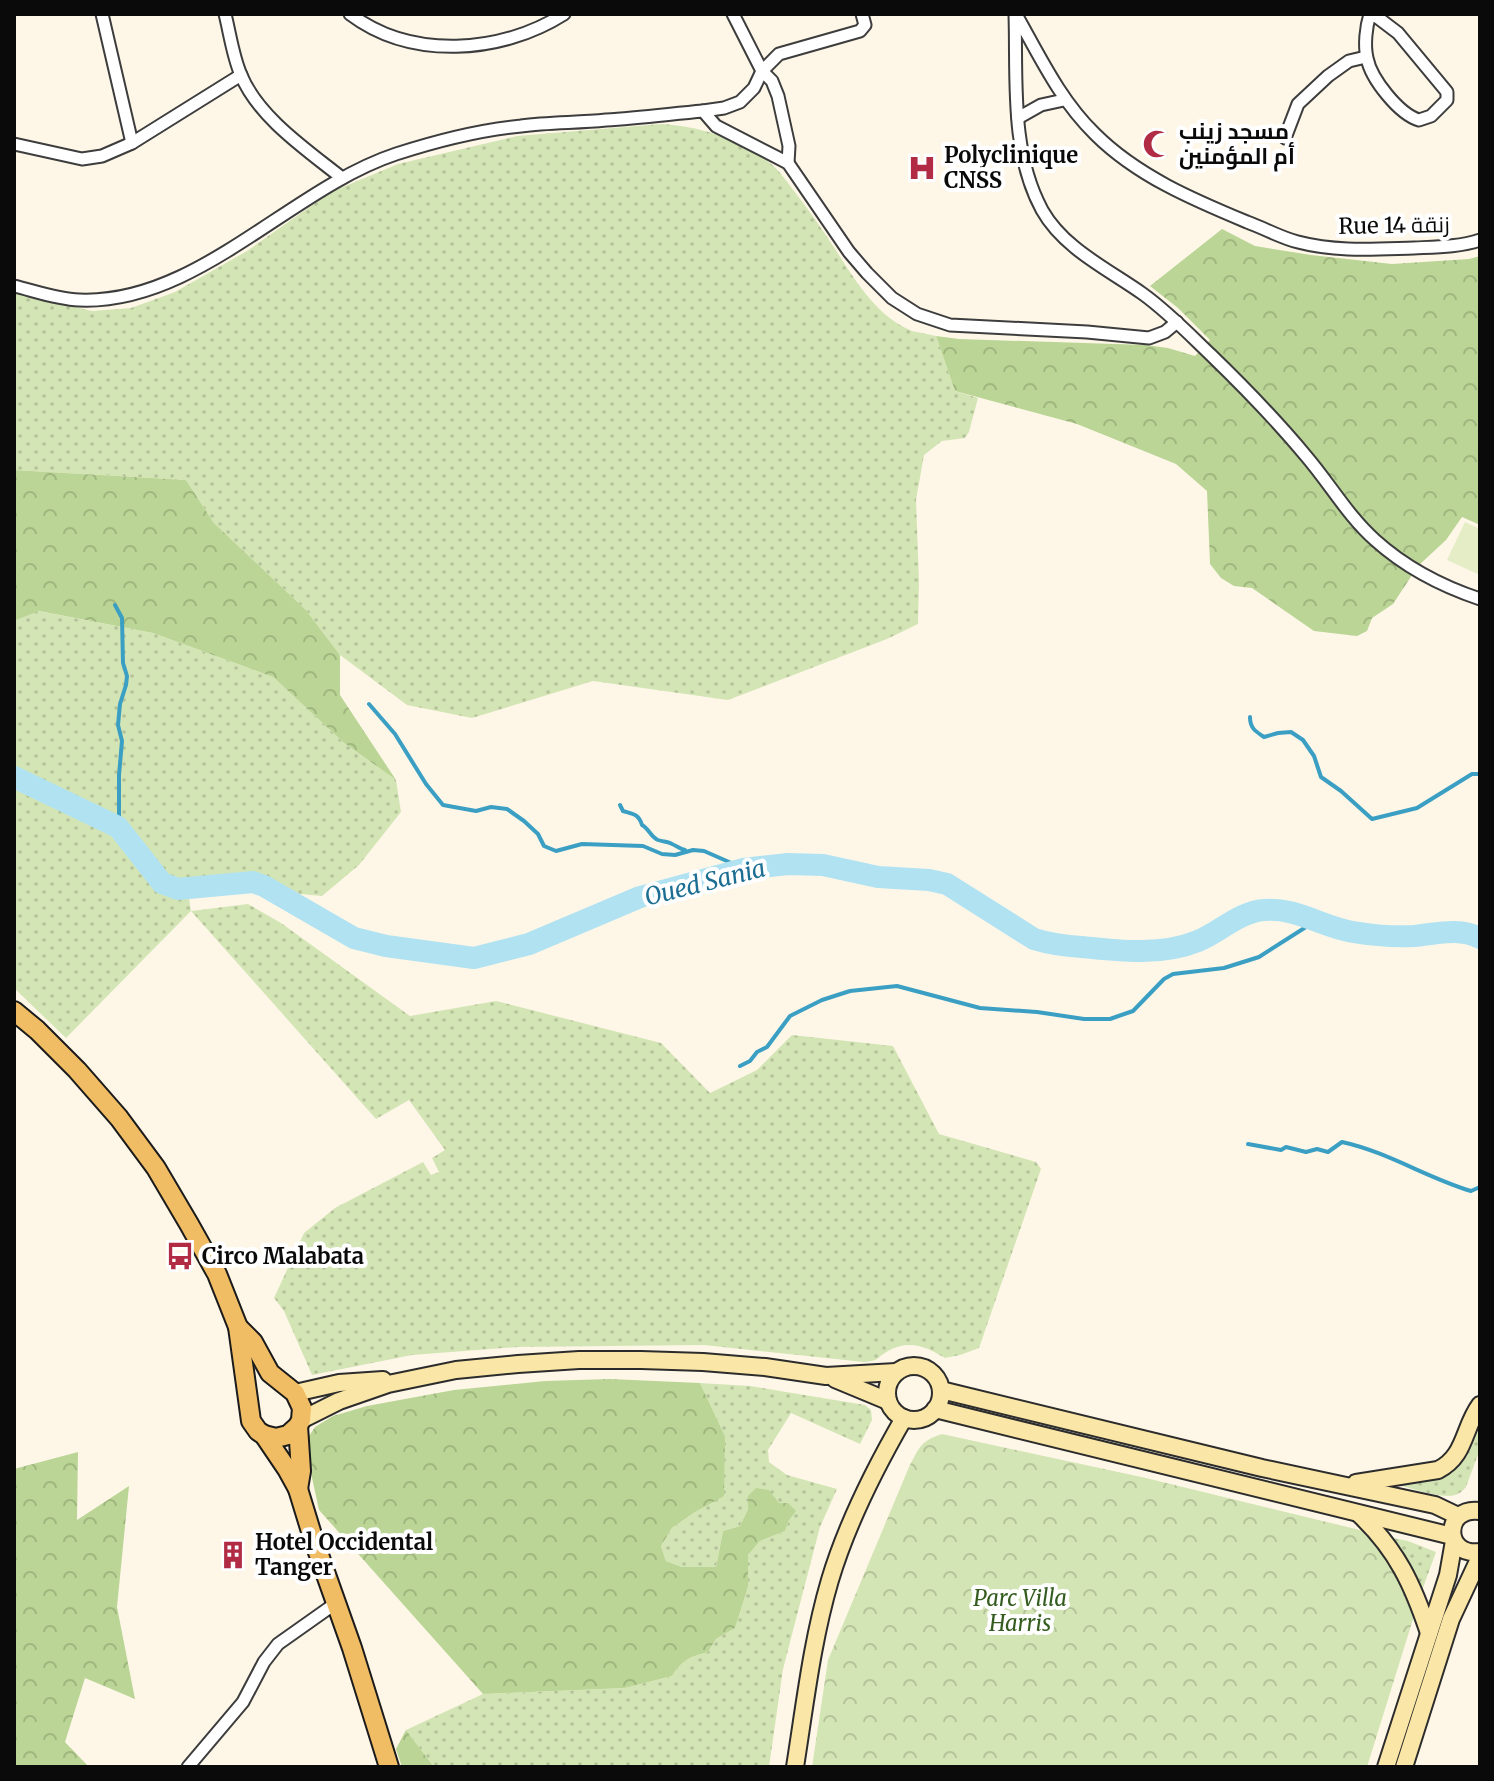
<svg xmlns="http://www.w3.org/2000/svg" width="1494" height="1781" font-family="Merriweather,Cairo,serif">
  <defs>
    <pattern id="grass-dots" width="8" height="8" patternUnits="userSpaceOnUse" patternTransform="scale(2)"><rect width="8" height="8" fill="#d4e5b5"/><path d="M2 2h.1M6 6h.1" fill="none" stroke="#b5c39a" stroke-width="1.8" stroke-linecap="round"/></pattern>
    <pattern id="forest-crowns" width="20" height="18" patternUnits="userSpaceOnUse" patternTransform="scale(2)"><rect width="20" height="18" fill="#bad595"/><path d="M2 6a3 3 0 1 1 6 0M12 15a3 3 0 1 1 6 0" fill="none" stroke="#9fb67f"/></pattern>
    <pattern id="park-crowns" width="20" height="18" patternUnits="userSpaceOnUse" patternTransform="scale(2)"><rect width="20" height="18" fill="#d4e5b5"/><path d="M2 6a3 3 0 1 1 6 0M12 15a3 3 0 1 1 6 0" fill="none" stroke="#b5c39a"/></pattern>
  </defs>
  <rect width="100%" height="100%" fill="#fef7e8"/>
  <g fill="url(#grass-dots)">
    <path d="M661,124C700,126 739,139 770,163C779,170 787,182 794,191C804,204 814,217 823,231C848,266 869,313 912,331C920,333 929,334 936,336L955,391L978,398L969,432L965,438L942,441L924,455L916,500L919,582L918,624L887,639L728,700L593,681L472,718L407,705L340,655L306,610L214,523L186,480L14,470V292L92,311L131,308L175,292L247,251L331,192L398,164L517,136Z"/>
    <path d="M38,611L153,633L273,677L343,742L396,780L401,812L359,865L322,896L289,893L259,877L247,875L186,878L191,911L248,904L281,923L410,1016L496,1001L661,1043L710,1093L757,1070L792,1035L893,1046L939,1134L1036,1162L1041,1169L979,1348L960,1355L945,1358C927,1347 909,1339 888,1351C874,1359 882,1360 864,1362L704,1345L518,1347L412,1355L312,1375L284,1311L274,1298L304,1233L335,1208L423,1162L431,1175L439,1172L432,1158L445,1150L409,1100L376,1119L191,911L66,1038L14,988V621Z"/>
    <path d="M700,1383L750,1386L865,1405L871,1410L872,1420L860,1444L791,1413L768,1450L769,1462L787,1475L837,1489L820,1527L783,1669L769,1767H434L406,1730L483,1694L625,1688L672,1676C683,1659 690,1657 708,1652L716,1639L735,1628L748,1587V1555L760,1541L785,1531L789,1520L780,1503L748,1496V1509L740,1526L723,1531L716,1567H682L666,1561L661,1546L672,1528L695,1512L725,1436Z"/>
    <path d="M1480,1413V1449L1466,1487C1463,1490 1460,1494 1455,1495C1441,1499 1410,1488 1396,1484L1435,1475Z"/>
    <polygon points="1388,1537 1408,1541 1436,1552 1420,1596"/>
  </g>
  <g fill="url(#forest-crowns)">
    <polygon points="1222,229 1255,246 1311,255 1392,264 1469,259 1480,256 1480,525 1462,517 1446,540 1418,566 1393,604 1372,618 1367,631 1357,636 1314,631 1252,588 1234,586 1221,578 1210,564 1207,491 1176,464 1077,424 955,391 936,336 959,339 1146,345 1168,348 1195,356 1210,340 1178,308 1150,286"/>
    <polygon points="14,470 186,480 214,523 306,610 340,655 340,695 396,780 343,742 273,677 153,633 39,611 14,621"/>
    <path d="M610,1379L700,1383L725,1436L724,1496L695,1512L672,1528L661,1546L666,1561L682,1567H716L723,1531L740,1526L748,1509V1496L756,1488L769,1490L779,1503H788L796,1511L789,1520L785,1531L760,1541L748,1555V1587L735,1628L716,1639L708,1652C690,1657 683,1659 672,1676L625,1688L483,1694L319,1510L306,1450L307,1439L315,1427L333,1416L367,1406L454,1390L545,1381Z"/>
    <polygon points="78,1452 77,1520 129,1486 117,1607 135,1699 85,1678 65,1742 89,1767 14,1767 14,1469"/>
    <polygon points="406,1730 434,1767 402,1767 396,1749"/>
  </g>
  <path fill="url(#park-crowns)" d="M942,1434L1146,1478L1364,1531L1383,1550L1407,1593L1414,1616L1367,1767H812L828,1660L909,1467C919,1448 920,1441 942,1434Z"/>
  <polygon fill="#e4edc6" points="1465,522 1480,529 1480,575 1447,560"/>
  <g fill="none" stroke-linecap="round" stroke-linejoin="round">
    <g stroke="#3b9fc4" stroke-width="4">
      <polyline points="115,605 122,618 123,663 127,676 126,685 120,704 118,725 122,741 119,775 119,829"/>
      <polyline points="369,704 395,734 426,784 443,805 476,811 491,807 507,809 524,821 538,834 544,846 556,851 582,844 643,846 662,854 675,855 693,850 704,851 745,869"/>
      <path d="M1250,717C1250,728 1255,731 1264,737L1278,733L1291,732L1303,740L1314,756L1321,777L1341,791L1372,819L1417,808L1472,774H1480"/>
      <path d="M620,805L623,811C633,814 639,814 642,825C649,829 651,837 658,840C663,842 668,841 672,844C677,846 680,849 685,850"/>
      <polyline points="740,1066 750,1061 757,1052 767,1047 790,1016 822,1000 850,991 897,986 980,1008 1037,1012 1084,1019 1110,1019 1133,1011 1164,979 1173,974 1224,968 1259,957 1317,920"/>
      <path d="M1248,1144L1281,1150L1286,1147L1306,1152L1317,1149L1328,1152L1342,1142C1388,1152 1427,1178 1471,1191L1480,1187"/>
    </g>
    <path stroke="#b0e2f2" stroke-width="22" d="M14,777L118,827L162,883L178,889L253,882L264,886L354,938L386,946L474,958L529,944L640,897L743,869L788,864L823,865L878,877L929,880L947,884L1034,939C1050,944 1066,946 1082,947C1120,951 1161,956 1198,941C1220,932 1239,912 1264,910C1296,907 1322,927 1353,932C1371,935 1395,937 1414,936C1436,934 1459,927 1480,938"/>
    <defs>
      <g id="street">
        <polyline points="102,14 132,143"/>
        <path d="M225,14C230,34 233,57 241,75C258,117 307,150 342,178"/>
        <path d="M350,14C411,60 501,54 564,14"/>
        <polyline points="733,14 762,71 772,81 778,96 789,146 788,163"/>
        <path d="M1015,14C1017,79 1010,151 1042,210C1064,249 1108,269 1143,294C1168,312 1189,334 1211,355C1244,387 1277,421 1306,456C1330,484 1348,516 1375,540C1406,568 1441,586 1480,599"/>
        <path d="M1370,14C1366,27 1364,45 1367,58C1371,79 1399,114 1419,120L1431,116L1447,100V92L1398,33L1373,14"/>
        <path d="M1018,18C1041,59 1061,101 1095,134C1137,176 1194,200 1247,222C1264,228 1281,238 1298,242C1336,252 1375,249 1414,248C1435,247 1460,247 1480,240"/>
        <polyline points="703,111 724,108 740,102 754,88 762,71 779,54 860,31 865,25 862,14"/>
        <polyline points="1018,118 1041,105 1064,100"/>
        <polyline points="1285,138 1298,104 1328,76 1349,61 1366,57"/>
        <polyline points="14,144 82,159 102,156 132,143 241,75"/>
        <path d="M14,286C35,291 57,299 79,300C196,305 290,189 396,154C436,141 479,130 521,126C549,122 577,123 606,120C638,118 670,114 703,111L716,126L788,163L849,252L867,273L892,298L917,314L950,325L1087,332L1149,338L1165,332L1177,322"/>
        <polyline points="188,1767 243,1702 264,1662 278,1644 336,1603"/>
      </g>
      <g id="secondary">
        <circle cx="914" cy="1393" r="27"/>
        <polyline points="835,1379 888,1401"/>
        <polyline points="941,1390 1262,1468 1435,1505 1458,1516"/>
        <polyline points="295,1393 339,1383 383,1380"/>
        <polyline points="935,1409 1452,1536"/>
        <polyline points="301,1420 339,1401 388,1384 456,1370 518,1364 579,1360 641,1360 703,1362 765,1367 826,1376 896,1372"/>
        <path d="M1356,1483L1438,1470C1466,1456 1463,1428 1480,1405"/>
        <path d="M1480,1511C1443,1506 1443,1557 1480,1552"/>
        <path d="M1359,1514C1397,1550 1413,1585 1429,1633"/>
        <path d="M795,1767C805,1704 812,1641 830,1580C847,1523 874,1470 904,1418"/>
        <polyline points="1386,1767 1448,1575 1454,1541"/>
        <polyline points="1404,1767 1451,1619 1480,1557"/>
      </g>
      <g id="primary">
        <polyline points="14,1011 37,1030 77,1070 119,1118 156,1168 189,1224 217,1274 238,1327 251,1421 258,1431 264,1435 287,1469 298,1489 313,1538 352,1648 389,1767"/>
        <polyline points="238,1327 253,1342 270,1373 295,1393 302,1408 301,1420 298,1426 288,1435 276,1438 264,1435"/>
        <polyline points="298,1489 301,1471 298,1426"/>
      </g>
    </defs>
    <use href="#street" stroke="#3d3d3d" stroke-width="15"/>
    <use href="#secondary" stroke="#2c2c2c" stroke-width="20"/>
    <use href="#primary" stroke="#1b1b1b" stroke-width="22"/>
    <use href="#street" stroke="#fff" stroke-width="11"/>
    <use href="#secondary" stroke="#fae6a6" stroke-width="16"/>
    <use href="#primary" stroke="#f0bd65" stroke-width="18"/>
  </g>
  <defs>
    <symbol id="mosque-bare" viewBox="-9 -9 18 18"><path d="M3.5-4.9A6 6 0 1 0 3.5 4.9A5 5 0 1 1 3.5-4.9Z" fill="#b02b43" stroke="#fff" stroke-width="2.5" paint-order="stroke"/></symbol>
    <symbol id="hospital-bare" viewBox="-9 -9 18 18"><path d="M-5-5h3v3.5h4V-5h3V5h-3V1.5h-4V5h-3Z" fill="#b02b43" stroke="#fff" stroke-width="2.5" paint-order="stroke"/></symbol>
    <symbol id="bus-bare" viewBox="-9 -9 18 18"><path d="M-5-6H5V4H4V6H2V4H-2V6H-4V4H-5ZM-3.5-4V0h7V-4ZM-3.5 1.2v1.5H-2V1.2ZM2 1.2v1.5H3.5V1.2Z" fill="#b02b43" stroke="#fff" stroke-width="2.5" paint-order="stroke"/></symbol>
    <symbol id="building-bare" viewBox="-9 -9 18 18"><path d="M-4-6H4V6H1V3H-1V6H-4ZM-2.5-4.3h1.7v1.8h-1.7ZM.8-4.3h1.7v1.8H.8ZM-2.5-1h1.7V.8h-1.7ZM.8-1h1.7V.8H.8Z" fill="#b02b43" stroke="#fff" stroke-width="2.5" paint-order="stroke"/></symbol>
  </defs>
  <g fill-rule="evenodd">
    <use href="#mosque-bare" x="1137" y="124" width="40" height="40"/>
    <use href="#hospital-bare" x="902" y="148" width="40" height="40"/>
    <use href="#bus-bare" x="160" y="1236" width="40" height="40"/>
    <use href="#building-bare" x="213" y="1535" width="40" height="40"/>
  </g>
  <g text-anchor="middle" stroke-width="8" stroke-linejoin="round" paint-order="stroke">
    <g font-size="22" font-weight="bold" fill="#0a0a0a" stroke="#fff" text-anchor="start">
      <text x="1179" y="139">مسجد زينب<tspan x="1179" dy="25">أم المؤمنين</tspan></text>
      <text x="944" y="163">Polyclinique<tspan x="944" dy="25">CNSS</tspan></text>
      <text x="202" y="1264">Circo Malabata</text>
      <text x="255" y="1550">Hotel Occidental<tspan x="255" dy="25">Tanger</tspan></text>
    </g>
    <g font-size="22" fill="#0a0a0a" stroke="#fff">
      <text transform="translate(1394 225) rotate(-1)" y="8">Rue 14 زنقة</text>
    </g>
    <g font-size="22" font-style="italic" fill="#345c1f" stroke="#fff">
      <text x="1020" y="1606">Parc Villa<tspan x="1020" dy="25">Harris</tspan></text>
    </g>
    <g font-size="24" font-style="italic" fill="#1c6e92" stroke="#fff">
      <text transform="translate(705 883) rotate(-14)" y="8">Oued Sania</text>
    </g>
  </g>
  <rect width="1494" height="1781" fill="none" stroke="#0a0a0a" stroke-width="32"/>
</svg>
